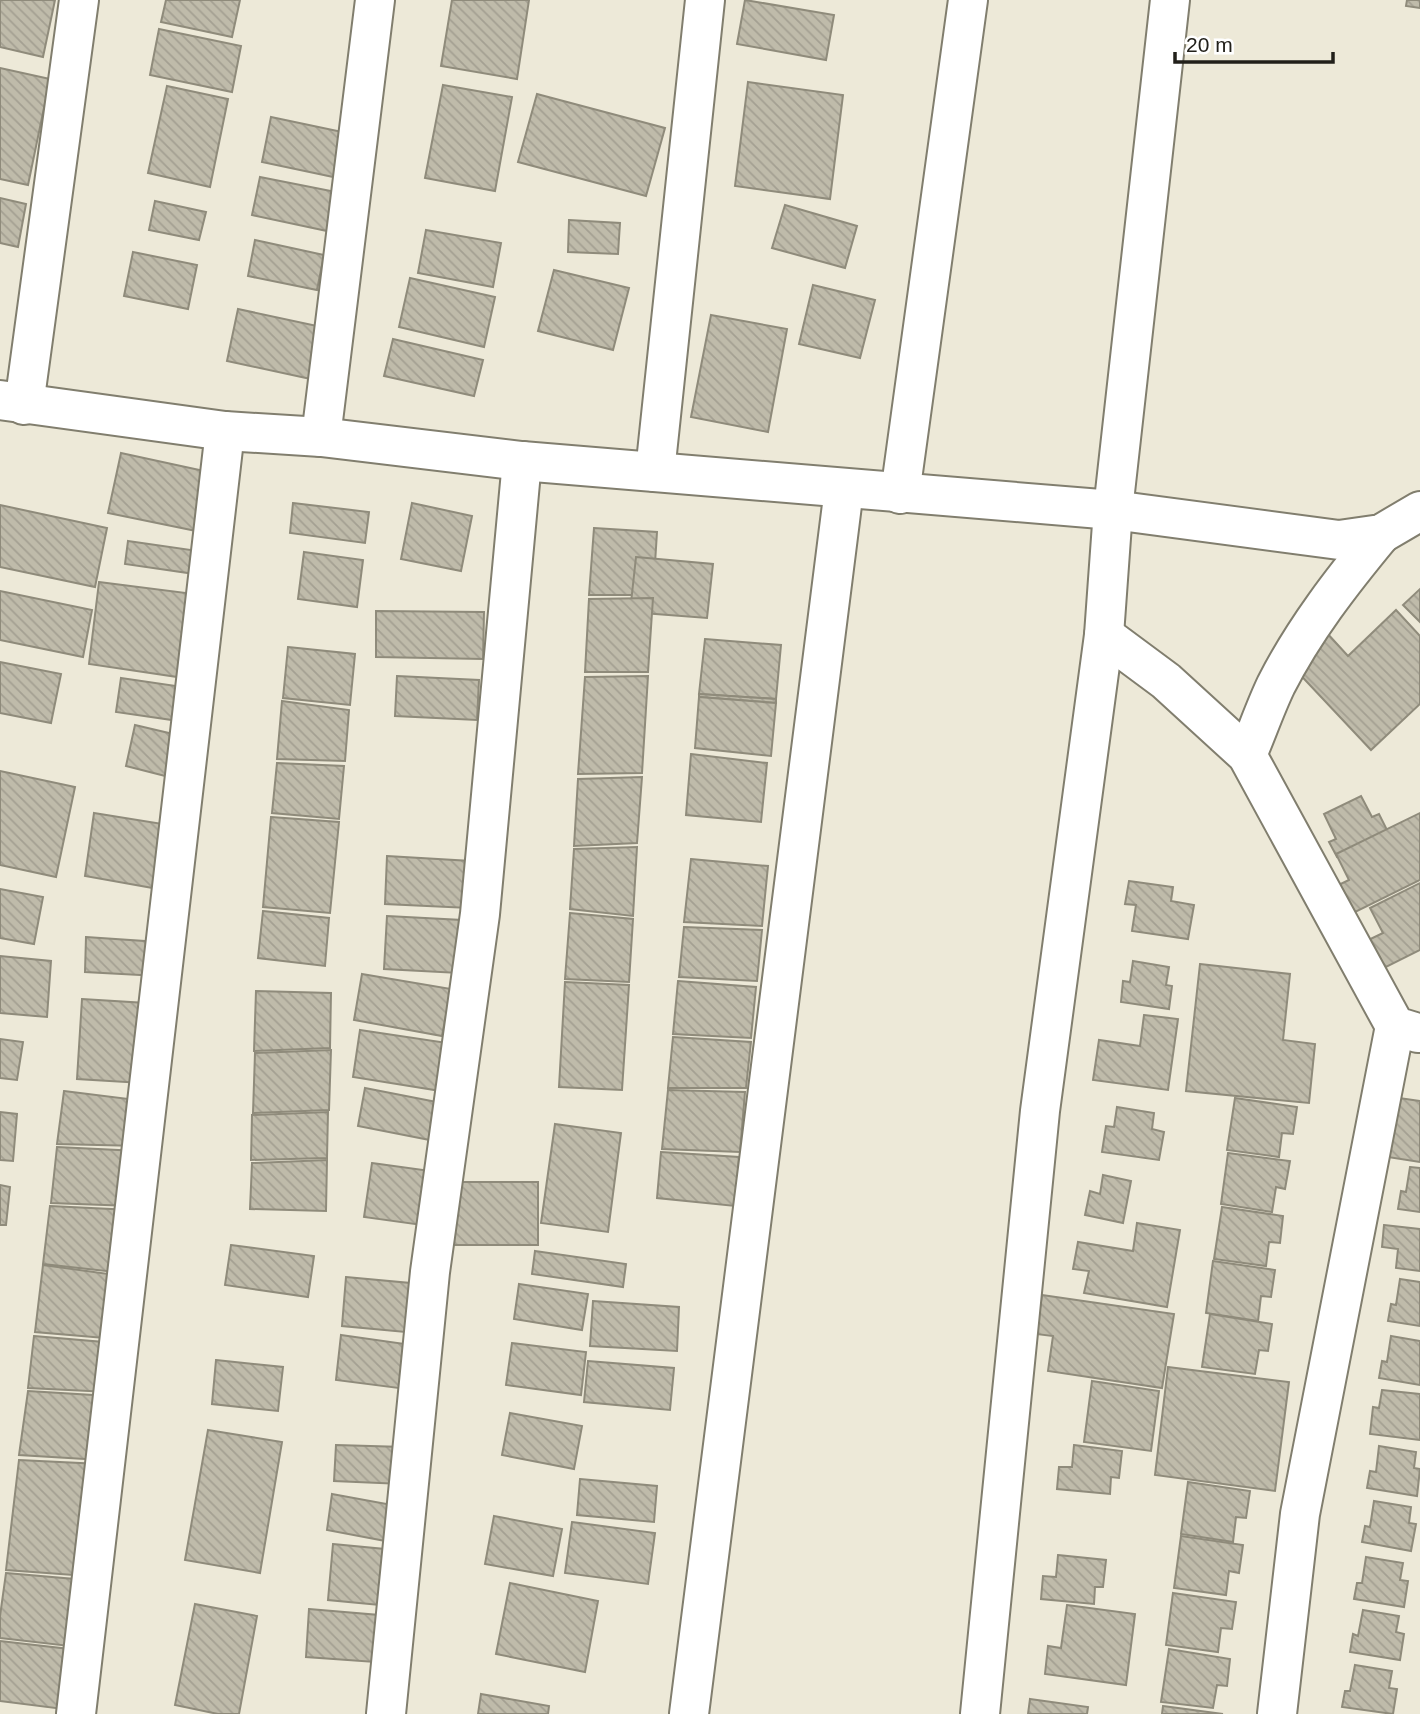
<svg xmlns="http://www.w3.org/2000/svg" width="1420" height="1714" font-family="Helvetica,sans-serif">
  <defs>
    <pattern id="building-back-hatch" width="6" height="6" patternUnits="userSpaceOnUse" patternTransform="scale(1.75)"><rect width="6" height="6" fill="#bfbbaa"/><path d="M-1 5l2 2M0 0l6 6M5-1l2 2" fill="none" stroke="#a4a092"/></pattern>
  </defs>
  <rect width="100%" height="100%" fill="#ede9d8"/>
  <g fill="url(#building-back-hatch)" stroke="#8f8b7b" stroke-width="2">
    <polygon points="0,0 55,0 43,57 0,47"/>
    <polygon points="166,0 240,0 232,37 161,22"/>
    <polygon points="452,0 529,0 517,79 441,66"/>
    <polygon points="745,0 834,15 826,60 737,44"/>
    <polygon points="1407,0 1420,0 1420,8 1406,6"/>
    <polygon points="159,29 241,46 232,92 150,75"/>
    <polygon points="0,68 50,79 28,185 0,179"/>
    <polygon points="748,82 843,95 830,199 735,186"/>
    <polygon points="443,85 512,97 495,191 425,178"/>
    <polygon points="167,86 228,99 210,187 148,173"/>
    <polygon points="537,94 665,128 646,196 518,162"/>
    <polygon points="271,117 347,133 338,178 262,162"/>
    <polygon points="260,177 336,192 327,231 252,215"/>
    <polygon points="0,198 26,204 18,247 0,243"/>
    <polygon points="155,201 206,212 199,240 149,230"/>
    <polygon points="785,205 857,226 845,268 772,248"/>
    <polygon points="569,220 620,223 618,254 568,252"/>
    <polygon points="426,230 501,243 493,287 418,273"/>
    <polygon points="255,240 324,255 317,290 248,276"/>
    <polygon points="133,252 197,265 188,309 124,296"/>
    <polygon points="554,270 629,288 613,350 538,331"/>
    <polygon points="410,278 495,297 484,347 399,327"/>
    <polygon points="813,285 875,300 860,358 799,344"/>
    <polygon points="238,309 331,329 320,381 227,361"/>
    <polygon points="711,315 787,329 768,432 691,417"/>
    <polygon points="393,339 483,360 474,396 384,376"/>
    <polygon points="121,453 218,474 206,533 108,513"/>
    <polygon points="293,503 369,512 365,543 290,533"/>
    <polygon points="412,503 472,516 461,571 401,559"/>
    <polygon points="0,505 107,528 95,587 0,567"/>
    <polygon points="594,528 657,532 653,595 589,595"/>
    <polygon points="128,541 198,551 195,574 125,564"/>
    <polygon points="304,552 363,560 357,607 298,599"/>
    <polygon points="636,557 713,564 707,618 630,612"/>
    <polygon points="99,582 202,595 191,679 89,664"/>
    <polygon points="1420,589 1420,622 1403,605"/>
    <polygon points="0,591 92,610 83,657 0,640"/>
    <polygon points="653,598 648,672 585,672 589,599"/>
    <polygon points="1396,610 1420,636 1420,704 1371,750 1291,665 1326,632 1348,656"/>
    <polygon points="376,611 484,612 483,659 376,657"/>
    <polygon points="705,639 781,645 776,699 699,694"/>
    <polygon points="288,647 355,654 350,705 283,698"/>
    <polygon points="0,662 61,674 51,723 0,713"/>
    <polygon points="397,676 479,680 477,720 395,716"/>
    <polygon points="648,676 642,773 578,774 585,677"/>
    <polygon points="121,678 183,687 179,721 116,712"/>
    <polygon points="699,694 776,699 776,703 699,697"/>
    <polygon points="699,697 776,703 771,756 695,748"/>
    <polygon points="282,701 349,710 345,761 277,759"/>
    <polygon points="135,725 186,737 177,779 126,766"/>
    <polygon points="691,754 767,763 761,822 686,815"/>
    <polygon points="277,763 344,766 339,819 272,813"/>
    <polygon points="0,771 75,787 56,877 0,865"/>
    <polygon points="642,777 637,843 574,846 578,779"/>
    <polygon points="1361,796 1372,817 1379,814 1388,832 1337,857 1329,842 1336,839 1324,814"/>
    <polygon points="94,813 175,826 164,890 85,876"/>
    <polygon points="1420,813 1420,880 1341,919 1326,891 1349,880 1336,854"/>
    <polygon points="271,817 339,822 330,913 263,907"/>
    <polygon points="637,847 633,916 570,909 574,849"/>
    <polygon points="387,856 471,861 469,908 385,904"/>
    <polygon points="691,859 768,866 762,926 684,922"/>
    <polygon points="1129,881 1173,887 1171,901 1194,905 1188,939 1132,931 1136,905 1125,904"/>
    <polygon points="1420,883 1420,950 1374,973 1360,944 1383,933 1370,908"/>
    <polygon points="0,889 43,897 34,944 0,938"/>
    <polygon points="263,911 329,918 325,966 258,958"/>
    <polygon points="570,913 633,919 629,982 565,979"/>
    <polygon points="387,916 462,920 459,973 384,969"/>
    <polygon points="684,927 762,930 757,981 679,977"/>
    <polygon points="86,937 159,942 158,976 85,972"/>
    <polygon points="0,956 51,961 47,1017 0,1013"/>
    <polygon points="1133,961 1169,967 1166,985 1172,986 1169,1009 1121,1002 1123,981 1130,982"/>
    <polygon points="1200,964 1290,974 1283,1040 1315,1044 1309,1103 1186,1091"/>
    <polygon points="362,974 451,989 442,1036 354,1020"/>
    <polygon points="678,981 756,987 751,1038 673,1034"/>
    <polygon points="565,982 629,985 622,1090 559,1087"/>
    <polygon points="256,991 331,993 330,1048 254,1051"/>
    <polygon points="82,999 146,1003 142,1083 77,1079"/>
    <polygon points="1144,1015 1178,1019 1168,1090 1093,1080 1099,1040 1140,1046"/>
    <polygon points="360,1030 454,1044 447,1092 353,1077"/>
    <polygon points="673,1037 751,1042 746,1088 668,1088"/>
    <polygon points="0,1039 23,1042 17,1080 0,1078"/>
    <polygon points="331,1050 329,1110 253,1113 255,1053"/>
    <polygon points="365,1088 447,1104 440,1142 358,1126"/>
    <polygon points="668,1090 745,1092 740,1152 662,1149"/>
    <polygon points="64,1091 145,1101 139,1146 57,1144"/>
    <polygon points="1235,1098 1297,1107 1293,1134 1282,1133 1279,1157 1227,1150"/>
    <polygon points="1399,1098 1420,1101 1420,1162 1375,1155"/>
    <polygon points="1117,1107 1154,1113 1152,1129 1164,1132 1159,1160 1102,1152 1106,1126 1114,1127"/>
    <polygon points="0,1112 17,1114 13,1161 0,1160"/>
    <polygon points="328,1112 327,1158 251,1160 252,1115"/>
    <polygon points="555,1124 621,1133 608,1232 541,1223"/>
    <polygon points="57,1147 138,1151 131,1206 51,1203"/>
    <polygon points="661,1152 739,1157 735,1206 657,1198"/>
    <polygon points="1228,1153 1290,1161 1285,1189 1276,1187 1272,1212 1221,1204"/>
    <polygon points="327,1160 326,1211 250,1209 252,1163"/>
    <polygon points="372,1163 438,1172 429,1226 364,1217"/>
    <polygon points="1410,1167 1420,1168 1420,1212 1398,1209 1401,1191 1406,1192"/>
    <polygon points="1103,1175 1131,1181 1123,1223 1085,1215 1090,1191 1100,1194"/>
    <rect x="452" y="1182" width="86" height="63"/>
    <polygon points="0,1185 10,1187 6,1225 0,1225"/>
    <polygon points="50,1206 131,1210 124,1273 43,1264"/>
    <polygon points="1222,1207 1283,1216 1280,1243 1269,1242 1266,1266 1214,1259"/>
    <polygon points="1137,1223 1180,1230 1167,1307 1084,1293 1089,1271 1073,1269 1078,1242 1133,1251"/>
    <polygon points="1384,1225 1420,1229 1420,1271 1396,1268 1398,1249 1382,1247"/>
    <polygon points="231,1245 314,1256 308,1297 225,1285"/>
    <polygon points="535,1251 626,1264 623,1287 532,1274"/>
    <polygon points="1213,1261 1275,1270 1271,1297 1261,1296 1258,1321 1206,1313"/>
    <polygon points="43,1265 123,1276 116,1339 35,1332"/>
    <polygon points="346,1277 421,1284 416,1333 342,1326"/>
    <polygon points="1400,1279 1420,1282 1420,1326 1388,1321 1391,1304 1396,1305"/>
    <polygon points="519,1284 588,1294 582,1330 514,1319"/>
    <polygon points="1042,1295 1174,1314 1162,1388 1048,1371 1053,1336 1036,1334"/>
    <polygon points="593,1301 679,1307 677,1351 590,1346"/>
    <polygon points="1210,1314 1272,1324 1268,1351 1259,1350 1255,1374 1202,1367"/>
    <polygon points="341,1335 419,1346 414,1390 336,1380"/>
    <polygon points="34,1336 115,1343 109,1392 28,1388"/>
    <polygon points="1391,1336 1420,1341 1420,1385 1379,1378 1382,1361 1387,1362"/>
    <polygon points="512,1343 586,1352 581,1395 506,1385"/>
    <polygon points="216,1360 283,1367 278,1411 212,1404"/>
    <polygon points="588,1361 674,1368 670,1410 584,1402"/>
    <polygon points="1168,1367 1289,1382 1275,1491 1155,1475"/>
    <polygon points="1092,1381 1159,1391 1151,1451 1084,1442"/>
    <polygon points="1382,1390 1420,1394 1420,1440 1370,1434 1373,1407 1379,1408"/>
    <polygon points="28,1391 109,1396 101,1460 19,1455"/>
    <polygon points="510,1413 582,1426 574,1469 502,1455"/>
    <polygon points="208,1430 282,1442 260,1573 185,1560"/>
    <polygon points="336,1445 404,1447 402,1484 334,1481"/>
    <polygon points="1074,1445 1122,1451 1119,1478 1111,1477 1110,1494 1057,1489 1059,1467 1072,1467"/>
    <polygon points="1379,1446 1416,1452 1414,1468 1420,1469 1417,1496 1367,1488 1370,1471 1376,1472"/>
    <polygon points="19,1460 100,1464 87,1576 6,1570"/>
    <polygon points="580,1479 657,1486 654,1522 577,1515"/>
    <polygon points="1188,1482 1250,1491 1246,1518 1236,1517 1233,1542 1181,1534"/>
    <polygon points="332,1494 403,1507 396,1543 327,1530"/>
    <polygon points="1374,1501 1411,1507 1409,1523 1416,1524 1411,1551 1362,1542 1365,1526 1370,1527"/>
    <polygon points="494,1516 562,1529 553,1576 485,1564"/>
    <polygon points="572,1522 655,1533 648,1584 565,1573"/>
    <polygon points="1181,1536 1243,1545 1239,1573 1229,1571 1226,1595 1174,1588"/>
    <polygon points="333,1544 395,1550 390,1606 328,1600"/>
    <polygon points="1058,1555 1106,1560 1103,1587 1095,1587 1094,1604 1041,1599 1043,1576 1056,1577"/>
    <polygon points="1366,1557 1403,1563 1400,1580 1408,1581 1404,1607 1354,1599 1357,1583 1362,1583"/>
    <polygon points="6,1573 86,1580 78,1647 0,1638 0,1616"/>
    <polygon points="510,1583 598,1601 585,1672 496,1654"/>
    <polygon points="1173,1593 1236,1602 1232,1629 1221,1628 1218,1652 1166,1645"/>
    <polygon points="195,1604 257,1616 239,1714 218,1714 175,1705"/>
    <polygon points="1067,1605 1135,1614 1126,1685 1045,1674 1048,1646 1061,1648"/>
    <polygon points="309,1609 379,1615 375,1662 306,1657"/>
    <polygon points="1363,1610 1399,1616 1396,1632 1404,1634 1400,1660 1350,1652 1353,1634 1358,1636"/>
    <polygon points="0,1641 78,1650 71,1710 0,1701"/>
    <polygon points="1169,1649 1230,1659 1227,1686 1217,1685 1213,1708 1161,1702"/>
    <polygon points="1355,1665 1392,1671 1389,1688 1397,1689 1393,1714 1342,1707 1345,1691 1350,1691"/>
    <polygon points="481,1694 549,1706 548,1714 478,1714"/>
    <polygon points="1030,1699 1088,1707 1087,1714 1028,1714"/>
    <polygon points="1163,1706 1223,1714 1162,1714"/>
  </g>
  <g fill="none" stroke-linecap="round" stroke-linejoin="round">
    <defs>
      <g id="minor">
        <polyline points="0,400 225,431 321,437 522,461 1113,510 1339,540 1381,534 1420,511"/>
        <polyline points="24,405 79,0"/>
        <polyline points="321,437 375,0"/>
        <polyline points="655,472 705,0"/>
        <polyline points="900,494 968,0"/>
        <polyline points="1104,635 1166,681 1247,755 1395,1026 1418,1033"/>
        <path d="M1247,755C1257,732 1265,708 1276,685C1304,630 1342,581 1381,534"/>
        <polyline points="76,1714 225,431"/>
        <polyline points="386,1714 430,1272 480,914 522,461"/>
        <polyline points="689,1714 844,489"/>
        <polyline points="980,1714 1040,1111 1104,635 1113,510 1170,0"/>
        <polyline points="1277,1714 1300,1514 1395,1026"/>
      </g>
    </defs>
    <use href="#minor" stroke="#817e6e" stroke-width="42"/>
    <use href="#minor" stroke="#fff" stroke-width="38"/>
  </g>
  <path d="M1175 52v10h158v-10" fill="none" stroke="#22201a" stroke-width="3.5"/>
  <text x="1186" y="52" font-size="21" fill="#22201a" stroke="#ffffff" stroke-width="5" paint-order="stroke">20 m</text>
</svg>
